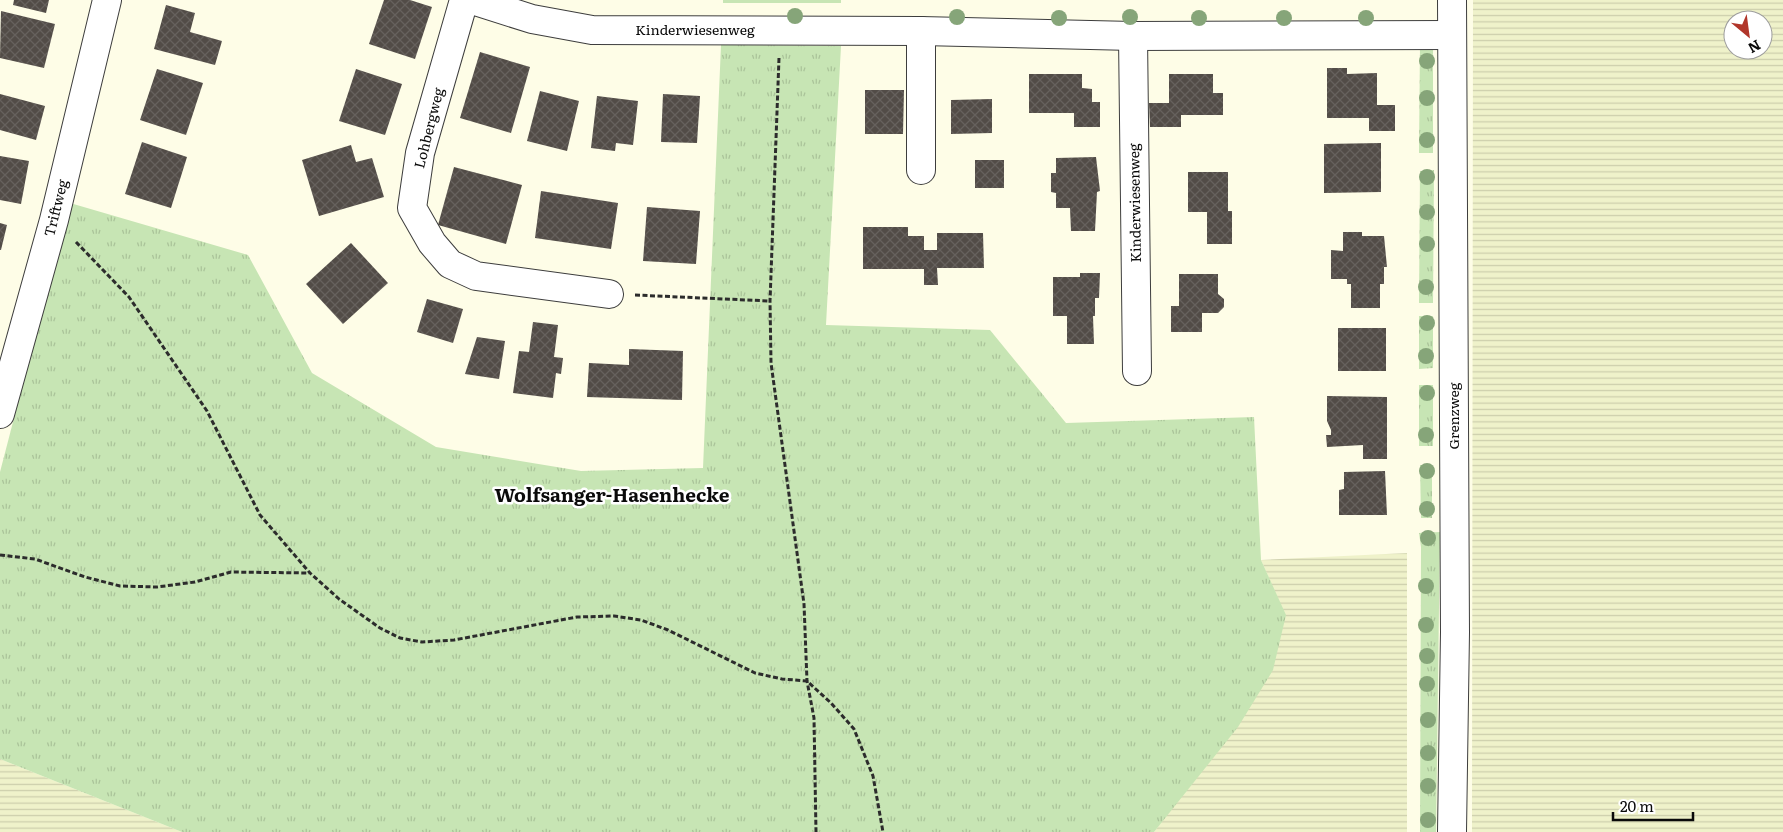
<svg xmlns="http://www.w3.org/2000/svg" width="1783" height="832" font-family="Literata,serif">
  <defs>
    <pattern id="farmland-rules" width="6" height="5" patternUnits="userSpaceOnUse" patternTransform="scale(1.25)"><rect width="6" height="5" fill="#eff2ca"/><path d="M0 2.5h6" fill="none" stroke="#ccceac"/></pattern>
    <pattern id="grass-tufts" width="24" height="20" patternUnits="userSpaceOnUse" patternTransform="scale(1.25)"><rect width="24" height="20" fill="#c7e5b4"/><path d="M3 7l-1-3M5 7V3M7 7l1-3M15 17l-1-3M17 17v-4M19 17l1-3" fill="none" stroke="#aac399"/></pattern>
    <pattern id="building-cross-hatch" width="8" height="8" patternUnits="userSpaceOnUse" patternTransform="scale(1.25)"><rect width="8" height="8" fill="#524c47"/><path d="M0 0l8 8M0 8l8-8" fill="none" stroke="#66615d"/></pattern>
  </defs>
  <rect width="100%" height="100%" fill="#fefde7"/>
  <g fill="url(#farmland-rules)" fill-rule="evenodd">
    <path d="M1473,0H1783V832H1472ZM1733,20H1763V50H1733Z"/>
    <polygon points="1407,553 1407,832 1154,832 1166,816 1285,615 1261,560"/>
    <polygon points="0,759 182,832 0,832"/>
  </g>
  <g fill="url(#grass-tufts)">
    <rect x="723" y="0" width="118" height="3"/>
    <polygon points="1420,44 1429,45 1433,50 1433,153 1419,153"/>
    <polygon points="721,45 841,46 826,325 990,330 1066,423 1254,417 1261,560 1286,615 1273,670 1238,727 1154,832 182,832 0,759 0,472 70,203 248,255 312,373 436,447 581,471 703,468"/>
    <polygon points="1434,170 1433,303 1419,303 1420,171"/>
    <polygon points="1419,316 1433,316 1433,368 1419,369"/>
    <rect x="1419" y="385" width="14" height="61"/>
    <polygon points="1420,465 1432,466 1432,518 1421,518"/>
    <polygon points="1440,532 1436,832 1420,832 1421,547 1419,533"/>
  </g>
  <g fill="url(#building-cross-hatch)">
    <polygon points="14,0 49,0 46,13 13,5"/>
    <polygon points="384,0 410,0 432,7 415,59 369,44"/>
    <polygon points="166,5 195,13 190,32 222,41 215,65 154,49"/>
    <polygon points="1,11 55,24 44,68 0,58"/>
    <polygon points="480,52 530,67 511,133 460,118"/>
    <polygon points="1327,68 1347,68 1347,74 1377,73 1377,105 1395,105 1395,131 1369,131 1369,118 1327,118"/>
    <polygon points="157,69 203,83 186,135 140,120"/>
    <polygon points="356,69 402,84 385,135 339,121"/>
    <polygon points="1029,74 1082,74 1082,88 1092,89 1092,102 1100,102 1100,127 1074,127 1074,113 1029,113"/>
    <polygon points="1169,74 1213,74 1213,93 1223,93 1223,115 1181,115 1181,127 1150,127 1149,103 1169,103"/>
    <polygon points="865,90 904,90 903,134 865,134"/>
    <polygon points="540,91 579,101 567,151 527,141"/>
    <polygon points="0,94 45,106 36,140 0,130"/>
    <polygon points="663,94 700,96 697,143 661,142"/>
    <polygon points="597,96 638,101 633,145 616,143 615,151 591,148"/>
    <polygon points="992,99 992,133 951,134 951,100"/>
    <polygon points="142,142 187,157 171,208 125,194"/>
    <polygon points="1381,143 1381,192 1324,193 1324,144"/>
    <polygon points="351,145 356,162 372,158 384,197 319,216 302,160"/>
    <polygon points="0,156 29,161 21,204 0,200"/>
    <polygon points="1096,157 1100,191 1097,192 1095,231 1071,231 1070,208 1056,208 1056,193 1051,192 1051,173 1056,173 1056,158"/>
    <rect x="975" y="160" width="29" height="28"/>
    <polygon points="454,167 522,185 506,244 438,225"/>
    <polygon points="1188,172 1228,172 1228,211 1232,211 1232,244 1207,244 1207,212 1188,212"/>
    <polygon points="541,191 618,203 611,249 535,238"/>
    <polygon points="647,207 700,211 696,264 643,261"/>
    <polygon points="0,223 7,225 1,250 0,250"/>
    <polygon points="863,227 908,227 908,236 924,236 924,250 937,250 937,233 983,233 984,268 937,268 938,285 924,285 924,269 863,269"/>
    <polygon points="1343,232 1362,232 1362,236 1384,236 1387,267 1384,267 1384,284 1380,284 1380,308 1351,308 1351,284 1347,284 1347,279 1331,279 1331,250 1343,251"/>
    <polygon points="351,243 388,283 343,324 306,284"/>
    <polygon points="1080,273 1100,273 1099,298 1095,298 1095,316 1093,316 1094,344 1067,344 1067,316 1053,316 1053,277 1080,277"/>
    <polygon points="1179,274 1218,274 1218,294 1224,299 1224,307 1218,313 1202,313 1202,332 1171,332 1171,306 1179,306"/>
    <polygon points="427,299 463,309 453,343 417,332"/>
    <polygon points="533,322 558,325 554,357 563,358 561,374 556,373 553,398 513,393 519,351 529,352"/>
    <rect x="1338" y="328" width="48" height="43"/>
    <polygon points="477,337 505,341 499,379 465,374"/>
    <polygon points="629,349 683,351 682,400 587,397 589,363 629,365"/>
    <polygon points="1327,396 1387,397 1387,459 1363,459 1363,445 1327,447 1326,435 1331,435 1331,430 1327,421"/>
    <polygon points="1385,471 1387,515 1339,515 1339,490 1344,489 1344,472"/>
  </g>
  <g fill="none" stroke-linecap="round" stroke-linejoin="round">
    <defs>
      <g id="minor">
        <polyline points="464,0 420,153 412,208 432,243 450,264 476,276 609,294"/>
        <polyline points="472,0 532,19 592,30 921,31 1133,36 1452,35"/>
        <polyline points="1133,36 1137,371"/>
        <polyline points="921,170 921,31"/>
        <polyline points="0,414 54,220 107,0"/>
        <polyline points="1452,832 1455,632 1452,0"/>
      </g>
    </defs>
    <use href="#minor" stroke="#3d3d3d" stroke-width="30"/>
    <g stroke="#2c2c2c" stroke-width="3" stroke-dasharray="5 2.5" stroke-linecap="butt">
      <polyline points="779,58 770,301 771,363 804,604 807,681 814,718 816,832"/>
      <polyline points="76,242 129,297 207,411 260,515 310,573 339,599 380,628 400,638 422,642 454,640 577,617 614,616 641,620 668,630 755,673 782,679 807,681 831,703 854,729 873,776 883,832"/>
      <polyline points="635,295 770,301"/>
      <polyline points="0,555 35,559 85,577 120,586 157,587 195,582 231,572 309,573"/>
    </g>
    <use href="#minor" stroke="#fff" stroke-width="28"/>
  </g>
  <g fill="#86a579">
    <circle cx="795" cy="16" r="8"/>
    <circle cx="957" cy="17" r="8"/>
    <circle cx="1130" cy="17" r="8"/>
    <circle cx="1059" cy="18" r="8"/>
    <circle cx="1199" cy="18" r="8"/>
    <circle cx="1284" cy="18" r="8"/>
    <circle cx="1366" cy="18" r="8"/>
    <circle cx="1427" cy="61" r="8"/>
    <circle cx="1427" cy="98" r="8"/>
    <circle cx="1427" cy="140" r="8"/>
    <circle cx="1427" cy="177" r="8"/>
    <circle cx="1427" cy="212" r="8"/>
    <circle cx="1427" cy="244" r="8"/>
    <circle cx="1426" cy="287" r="8"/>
    <circle cx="1427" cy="323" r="8"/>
    <circle cx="1426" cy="356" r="8"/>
    <circle cx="1427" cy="393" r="8"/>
    <circle cx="1426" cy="435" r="8"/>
    <circle cx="1427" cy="471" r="8"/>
    <circle cx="1427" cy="509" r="8"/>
    <circle cx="1428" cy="538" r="8"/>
    <circle cx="1426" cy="586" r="8"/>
    <circle cx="1426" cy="625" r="8"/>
    <circle cx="1427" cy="656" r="8"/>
    <circle cx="1427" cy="684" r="8"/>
    <circle cx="1428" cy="720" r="8"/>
    <circle cx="1428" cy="753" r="8"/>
    <circle cx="1428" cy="786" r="8"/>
    <circle cx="1428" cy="820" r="8"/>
  </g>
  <g text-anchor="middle" stroke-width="5" stroke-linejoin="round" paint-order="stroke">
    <g font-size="14" fill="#0a0a0a" stroke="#fff">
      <text x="695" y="35">Kinderwiesenweg</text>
      <text transform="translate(429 128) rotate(-76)" y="5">Lohbergweg</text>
      <text transform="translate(1135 203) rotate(-91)" y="5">Kinderwiesenweg</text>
      <text transform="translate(56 208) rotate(-76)" y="5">Triftweg</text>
      <text transform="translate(1454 416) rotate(-90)" y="5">Grenzweg</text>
    </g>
    <g font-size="19" font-weight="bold" fill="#0a0a0a" stroke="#fff">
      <text x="612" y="502">Wolfsanger-Hasenhecke</text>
    </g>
  </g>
  <g transform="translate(1748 35) rotate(151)"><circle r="24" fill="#ffffff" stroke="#9d9d9d"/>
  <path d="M0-4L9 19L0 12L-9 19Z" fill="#b1362a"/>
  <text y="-8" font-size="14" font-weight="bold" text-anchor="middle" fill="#0a0a0a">N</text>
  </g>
  <path d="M1613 812v8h80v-8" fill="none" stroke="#0a0a0a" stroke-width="2.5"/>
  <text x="1620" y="812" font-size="15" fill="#0a0a0a" stroke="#ffffff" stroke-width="4" paint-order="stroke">20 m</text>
</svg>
